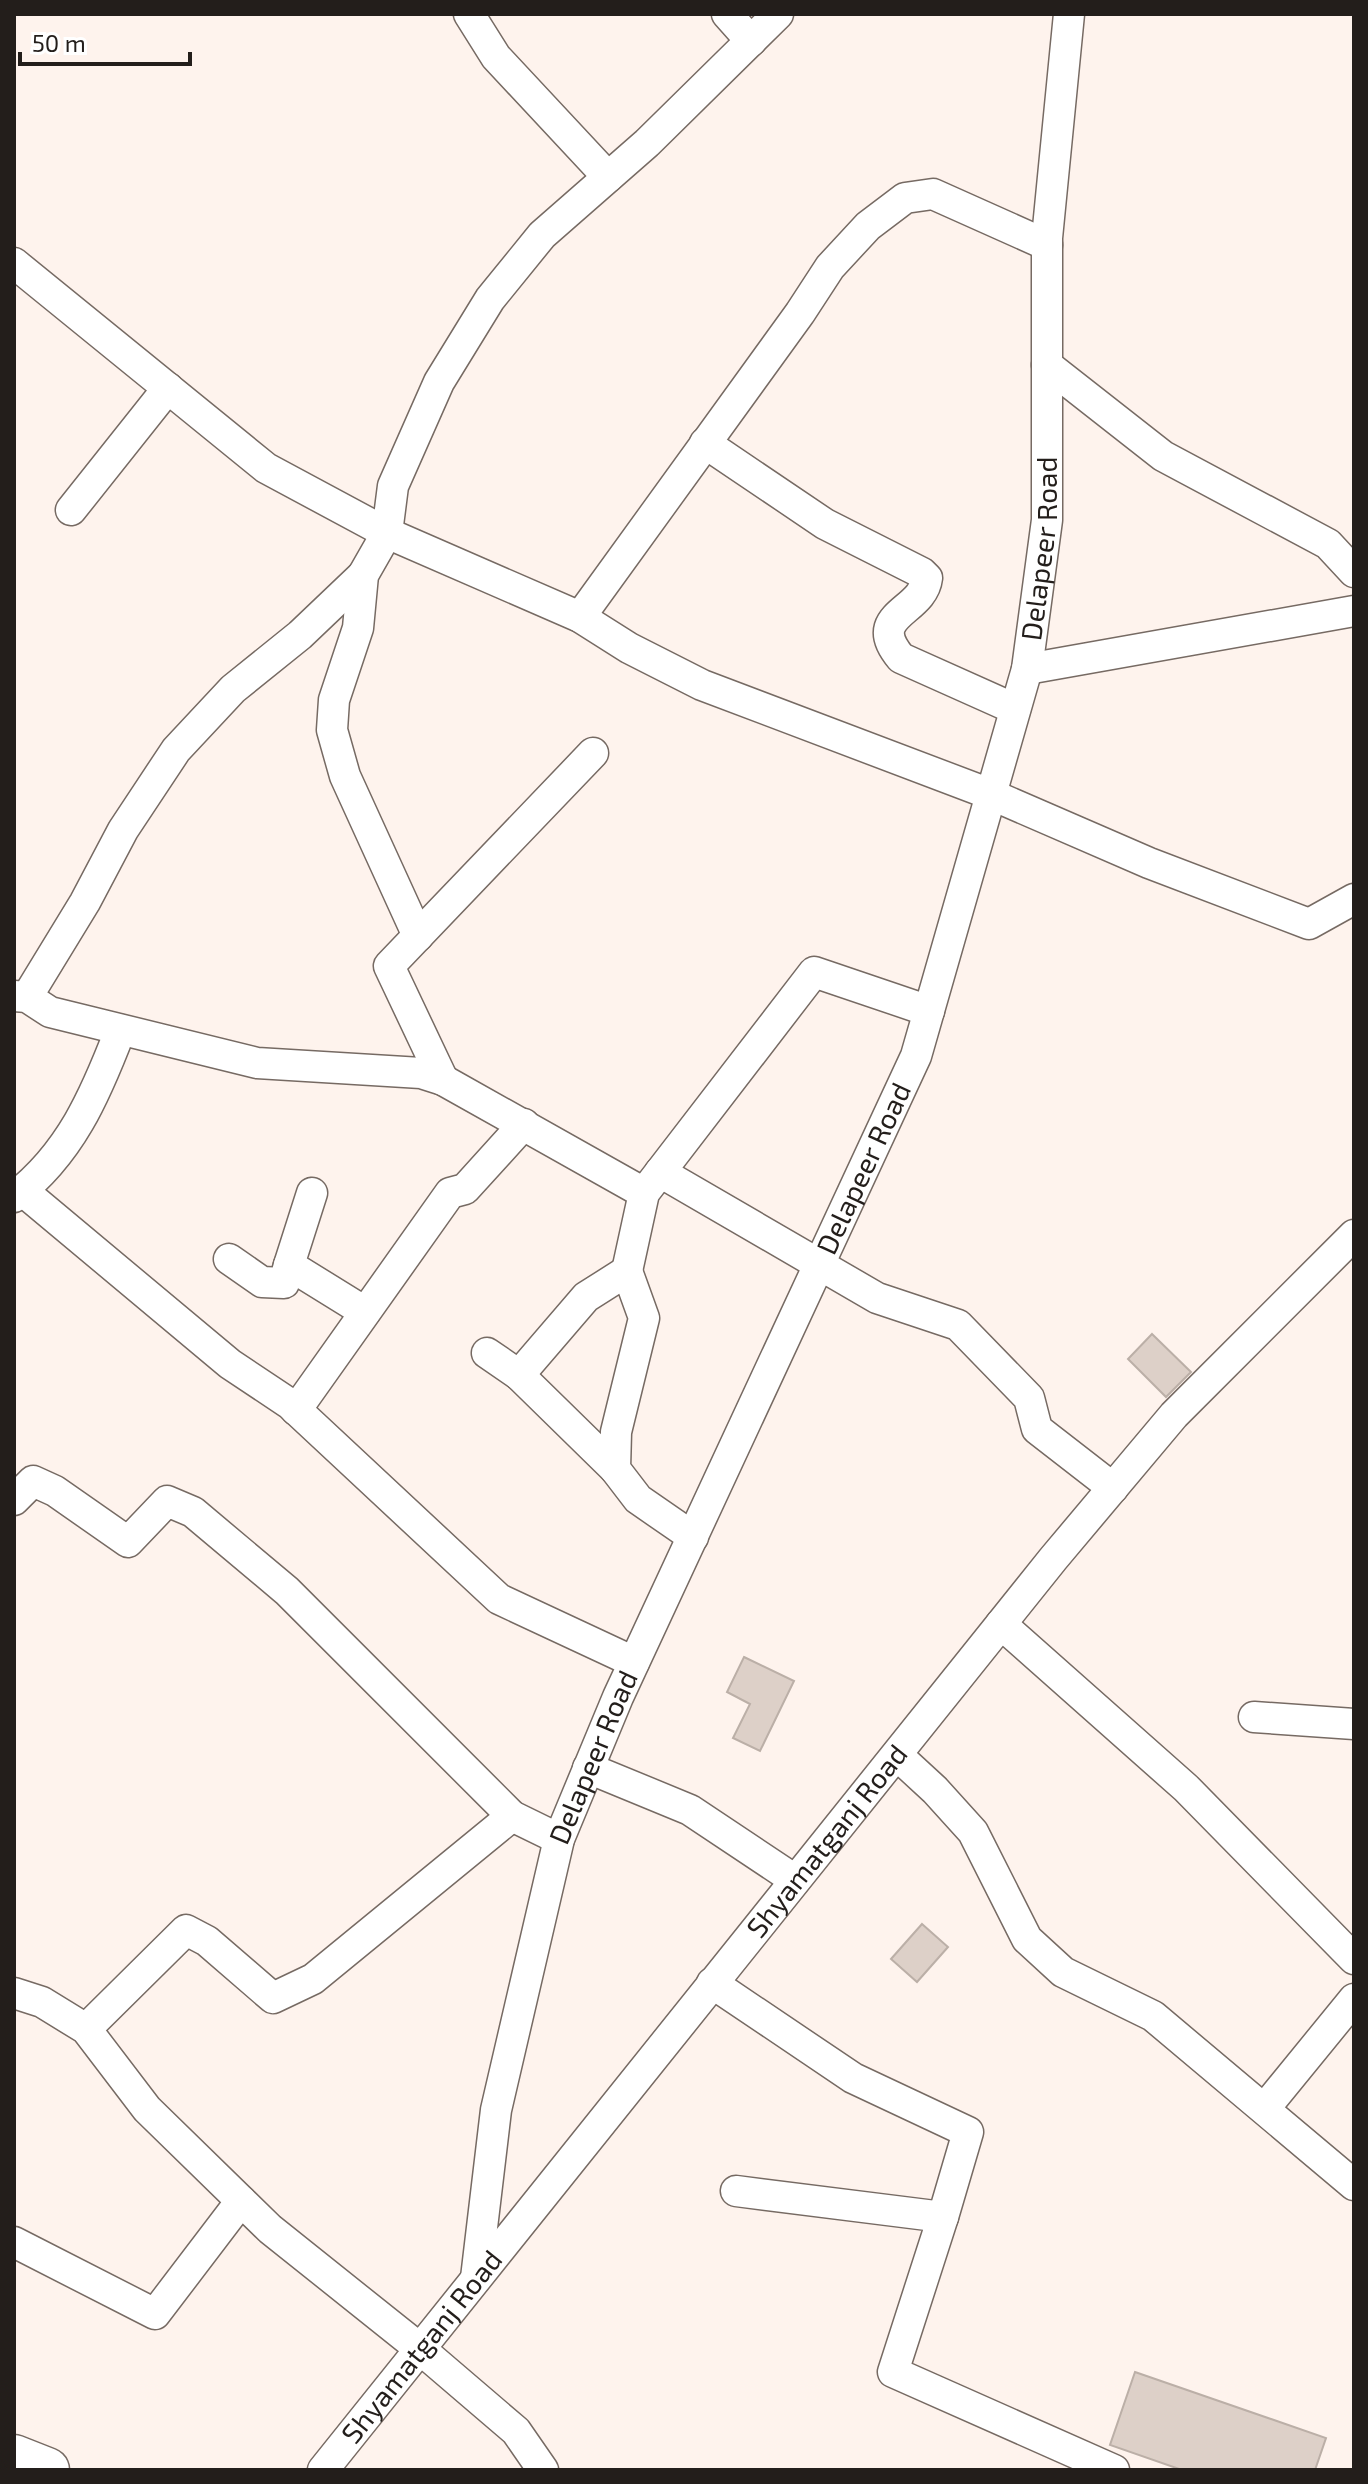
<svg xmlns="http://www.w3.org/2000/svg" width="1368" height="2484" font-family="'Exo 2',sans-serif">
  <rect width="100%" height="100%" fill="#fef3ed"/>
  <g fill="#ddd0c8" stroke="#bbafa7" stroke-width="2">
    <polygon points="1152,1334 1191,1372 1166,1397 1128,1359"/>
    <polygon points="744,1657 794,1681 760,1751 733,1738 750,1704 727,1692"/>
    <polygon points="922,1924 948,1947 917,1982 891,1959"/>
    <polygon points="1135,2372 1326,2438 1315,2470 1182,2470 1110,2445"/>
  </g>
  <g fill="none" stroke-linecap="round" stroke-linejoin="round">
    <defs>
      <g id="minor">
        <polyline points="469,14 496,57 608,177"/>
        <polyline points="727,14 751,41"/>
        <polyline points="14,263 266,468 387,533 580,617 629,648 702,685 990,794 1149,863 1309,924 1354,899"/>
        <polyline points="1047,365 1163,456 1328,544 1354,572"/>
        <path d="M705,443L825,524L922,573L927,578C923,613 864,614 901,658L1015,709"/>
        <polyline points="71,510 168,388"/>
        <polyline points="580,617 800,313 830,267 868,226 905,198 933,194 1047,245"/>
        <polyline points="1027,669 1354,611"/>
        <polyline points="418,936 345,776 332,730 334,700 358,628 363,575 387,533 393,486 439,382 490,299 542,235 647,143 778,14"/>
        <polyline points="14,996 27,997 50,1012 257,1063 421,1073 443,1080 644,1193"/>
        <polyline points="27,997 85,902 123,830 176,750 233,689 300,635 363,575"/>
        <polyline points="443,1080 389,966 593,753"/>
        <polyline points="660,1172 877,1298 958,1325 1029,1398 1037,1429 1113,1488"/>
        <polyline points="23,1191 230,1364 290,1404 499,1599 634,1662"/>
        <polyline points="312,1193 289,1265 365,1312"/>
        <path d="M14,1197C70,1154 95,1096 120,1031"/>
        <polyline points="229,1259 262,1282 284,1283 289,1265"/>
        <polyline points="627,1271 644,1193 814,972 929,1011"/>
        <polyline points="487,1353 519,1375 615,1469"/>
        <polyline points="519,1375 586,1297 627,1271 644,1318 616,1432 615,1469 638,1499 693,1537"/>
        <polyline points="296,1410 450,1193 465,1189 524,1124"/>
        <polyline points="14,1500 33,1481 55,1491 128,1542 167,1501 193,1512 287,1591 512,1816 559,1839"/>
        <polyline points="1001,1624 1186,1788 1354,1959"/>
        <polyline points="1254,1717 1354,1724"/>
        <polyline points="897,1755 935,1790 973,1832 1027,1939 1063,1972 1153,2016 1354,2185"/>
        <polyline points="588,1768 690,1810 795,1880"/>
        <polyline points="712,1983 853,2078 968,2132 943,2217"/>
        <polyline points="14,1993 42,2002 86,2029 147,2109 270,2229 419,2348 516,2431 543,2470"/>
        <polyline points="86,2029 186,1930 207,1941 273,1998 313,1979 512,1816"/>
        <polyline points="1265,2108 1354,1999"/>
        <polyline points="736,2191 943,2217 893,2372 1114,2470"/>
        <polyline points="14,2242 155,2314 241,2201"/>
        <path id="s1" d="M476,2278L496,2110L559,1839L618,1697L916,1056L1027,669L1047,520V238L1069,14"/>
        <path id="s2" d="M323,2470L1053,1559L1174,1415L1354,1235"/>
      </g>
      <polyline id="highway" points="14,2457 47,2470"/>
    </defs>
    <use href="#minor" stroke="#766a63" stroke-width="33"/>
    <use href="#highway" stroke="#766a63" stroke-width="47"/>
    <use href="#minor" stroke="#fff" stroke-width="30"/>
    <use href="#highway" stroke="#fff" stroke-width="44"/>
  </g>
  <g text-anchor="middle" stroke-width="8" stroke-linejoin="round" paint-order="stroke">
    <g font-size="28" fill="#231e1b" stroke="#fff">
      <text dy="10" stroke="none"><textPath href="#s1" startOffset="1832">Delapeer Road</textPath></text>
      <text dy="10" stroke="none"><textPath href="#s1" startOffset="1184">Delapeer Road</textPath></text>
      <text dy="10" stroke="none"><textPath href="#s1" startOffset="536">Delapeer Road</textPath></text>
      <text dy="10" stroke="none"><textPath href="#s2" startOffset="806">Shyamatganj Road</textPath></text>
      <text dy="10" stroke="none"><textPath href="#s2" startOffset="158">Shyamatganj Road</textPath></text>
    </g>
  </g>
  <rect width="1368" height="2484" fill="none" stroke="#231e1b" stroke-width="32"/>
  <path d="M20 52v12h170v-12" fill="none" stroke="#231e1b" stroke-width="4"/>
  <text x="32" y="52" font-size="24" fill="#231e1b" stroke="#ffffff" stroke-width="6" paint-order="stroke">50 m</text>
</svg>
